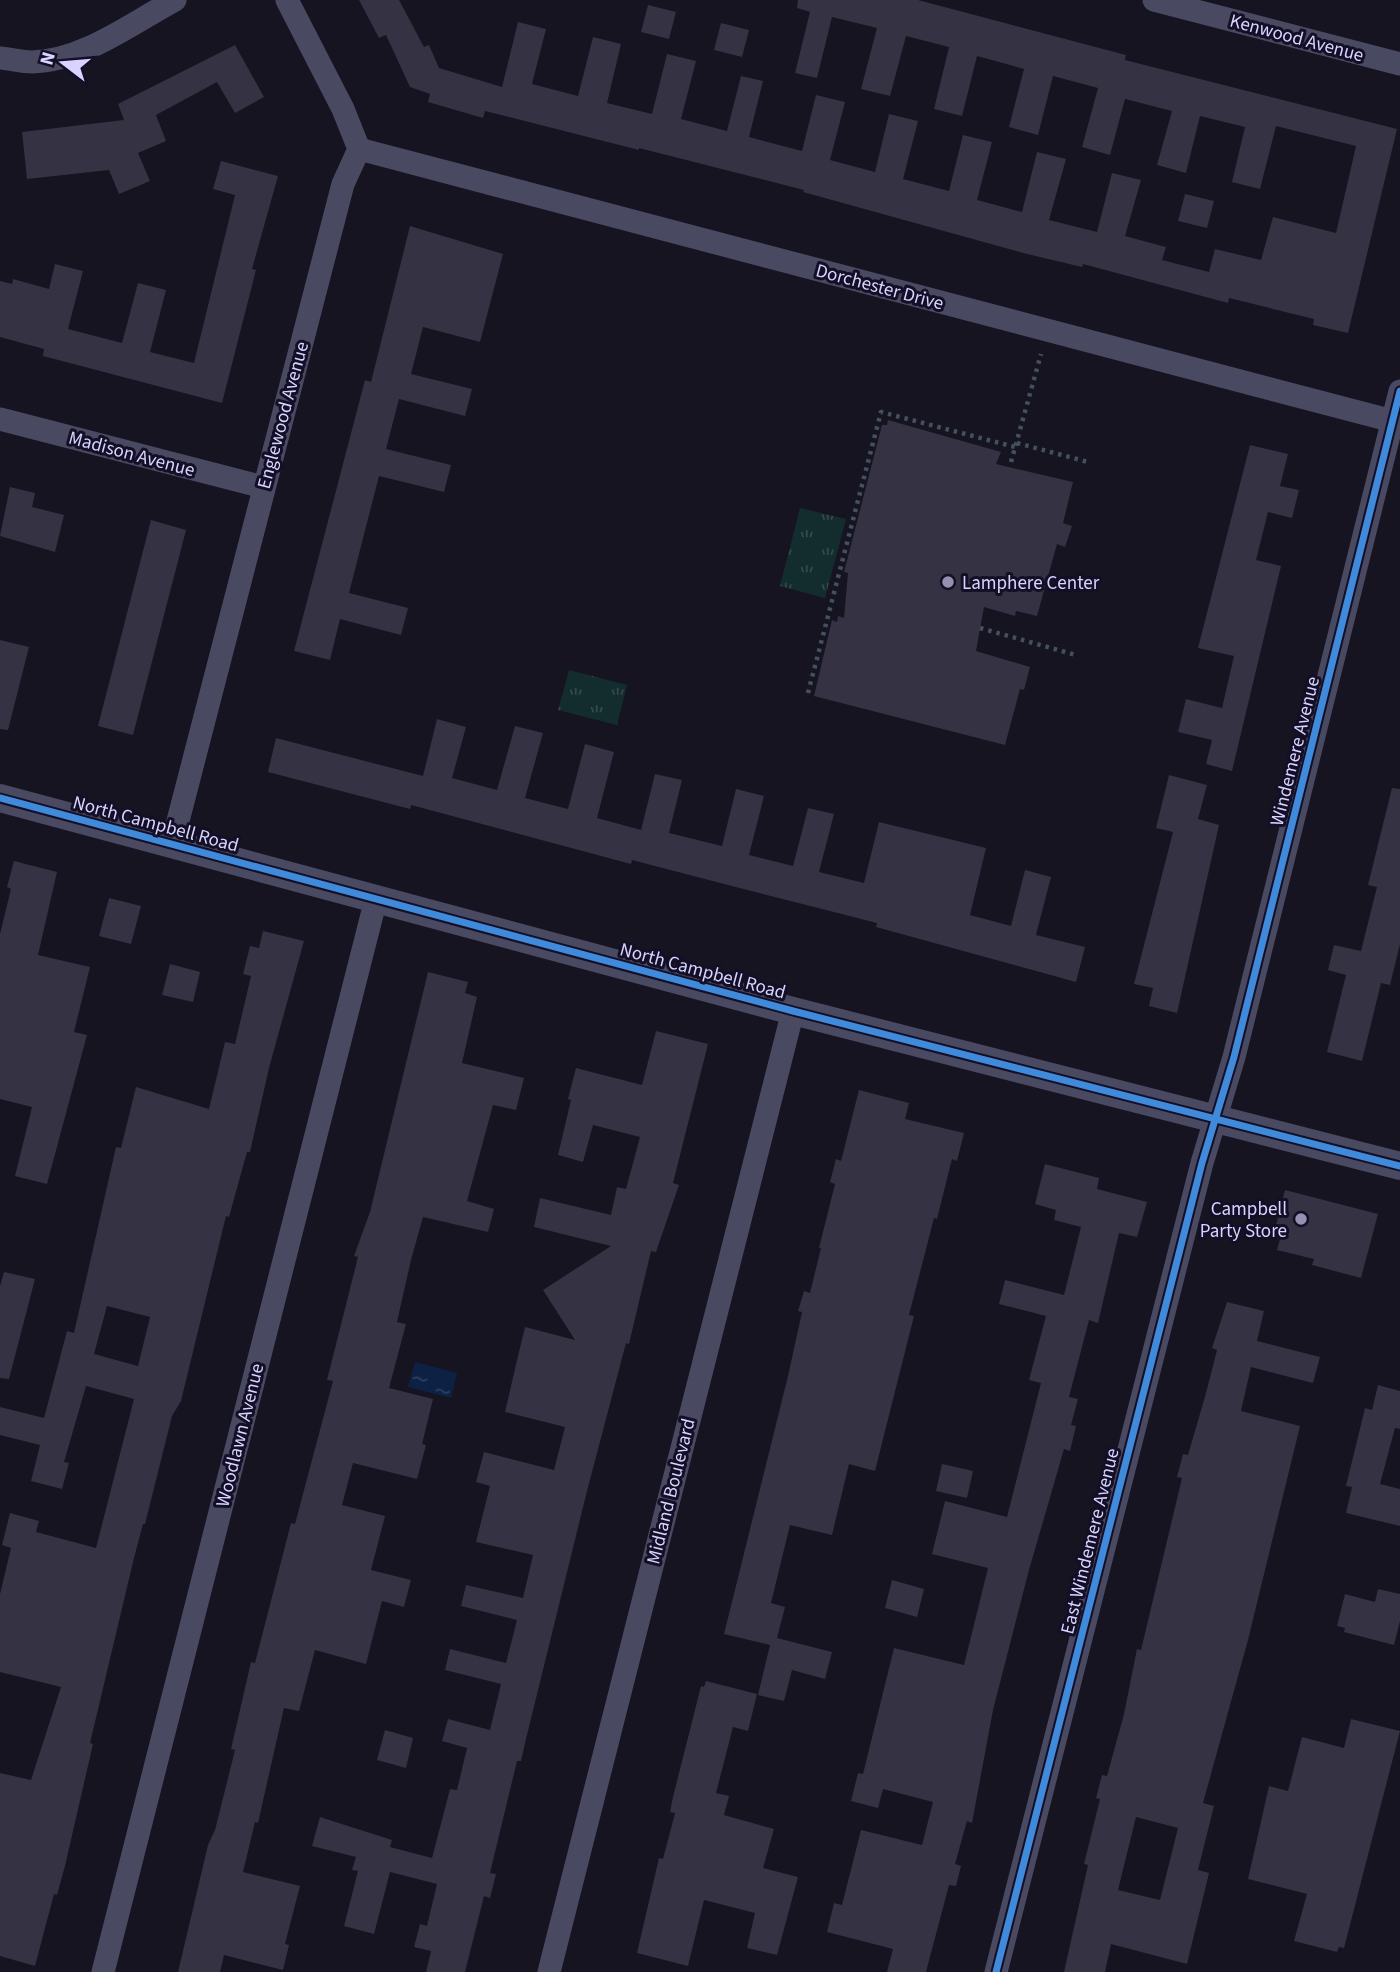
<svg xmlns="http://www.w3.org/2000/svg" width="1400" height="1972" font-family="'Source Sans 3',sans-serif">
  <defs>
    <pattern id="grass-tufts" width="24" height="20" patternUnits="userSpaceOnUse" patternTransform="scale(1.75)"><rect width="24" height="20" fill="#132c2d"/><path d="M3 7l-1-3M5 7V3M7 7l1-3M15 17l-1-3M17 17v-4M19 17l1-3" fill="none" stroke="#354a4c"/></pattern>
    <pattern id="water-ripples" width="26" height="14" patternUnits="userSpaceOnUse" patternTransform="scale(1.75)"><rect width="26" height="14" fill="#0d2144"/><path d="M2 4q2-2 4 0t4 0M15 11q2-2 4 0t4 0" fill="none" stroke="#304060"/></pattern>
  </defs>
  <rect width="100%" height="100%" fill="#161421"/>
  <g fill="url(#grass-tufts)">
    <polygon points="800,508 846,519 825,598 780,586"/>
    <polygon points="569,670 627,685 617,725 558,710"/>
  </g>
  <polygon fill="url(#water-ripples)" points="415,1362 457,1373 451,1398 408,1387"/>
  <g fill="#343243" fill-rule="evenodd">
    <polygon points="359,0 399,0 424,47 429,45 439,68 502,87 518,22 546,29 532,84 578,96 593,37 621,44 607,103 652,114 667,54 696,61 681,119 727,131 741,76 763,81 749,137 802,151 816,95 845,102 830,160 875,172 889,114 918,121 903,179 949,191 963,135 992,142 977,200 1022,212 1037,152 1066,159 1049,220 1097,232 1112,173 1141,180 1125,236 1166,247 1162,260 1209,272 1215,249 1261,260 1273,217 1336,233 1356,146 1276,126 1260,189 1232,182 1245,127 1200,116 1186,173 1157,165 1172,111 1125,99 1110,155 1082,147 1098,88 1053,76 1038,135 1009,127 1024,69 977,56 962,116 934,109 949,47 906,36 890,96 861,89 877,28 832,17 817,78 795,73 810,12 797,8 798,0 918,0 1126,55 1125,60 1397,129 1348,333 1313,325 1314,319 1229,298 1228,303 1083,264 1082,267 1023,253 803,192 804,190 639,148 639,150 485,111 483,118 428,102 430,94 410,87 386,35 379,38"/>
    <polygon points="648,5 676,12 669,39 641,32"/>
    <polygon points="721,23 749,30 742,57 714,50"/>
    <polygon points="235,45 264,97 235,113 217,82 156,115 166,141 138,153 150,181 119,194 109,170 27,179 22,132 124,120 118,104"/>
    <polygon points="221,161 278,176 252,269 256,270 222,403 43,356 44,349 0,337 0,281 12,284 13,279 49,289 55,264 83,271 68,329 122,343 138,283 166,290 150,352 194,363 235,195 213,189"/>
    <polygon points="1185,194 1214,201 1207,228 1178,221"/>
    <polygon points="410,226 503,254 480,342 423,327 411,374 472,389 465,416 399,399 386,449 451,465 444,492 379,476 349,593 408,608 401,635 340,619 330,660 294,651 365,380 371,382"/>
    <polygon points="888,420 1001,452 996,464 1073,482 1063,523 1072,526 1065,547 1057,544 1037,616 1016,611 1015,616 984,607 976,651 1030,667 1024,690 1020,689 1005,745 814,696 832,620 837,622 838,616 844,618 848,573 844,572 882,425 887,425"/>
    <polygon points="1250,445 1288,454 1280,486 1299,490 1292,518 1268,512 1256,560 1281,566 1232,771 1206,764 1212,740 1178,732 1186,699 1222,708 1234,656 1198,648"/>
    <polygon points="10,487 35,493 32,507 64,515 55,552 0,536"/>
    <polygon points="151,520 186,530 133,735 98,726"/>
    <polygon points="0,640 29,647 8,730 0,729"/>
    <polygon points="437,719 466,727 452,778 497,790 515,726 543,733 525,798 568,809 585,744 614,752 597,818 641,830 655,774 682,780 669,833 722,846 736,789 764,796 749,855 793,866 808,808 834,814 819,872 864,883 879,822 986,848 970,915 1011,926 1025,870 1051,877 1036,935 1085,947 1076,982 876,927 877,923 728,885 632,860 631,864 411,805 410,809 268,772 276,738 423,776"/>
    <polygon points="1169,775 1207,785 1198,819 1219,825 1177,1013 1149,1006 1153,988 1134,984 1173,832 1156,828"/>
    <polygon points="1392,788 1400,789 1400,944 1390,985 1381,983 1362,1061 1327,1052 1346,975 1328,970 1334,945 1361,951 1377,887 1368,885"/>
    <polygon points="14,861 57,872 38,955 90,967 74,1032 87,1035 47,1184 15,1176 32,1107 0,1099 0,934 11,889 7,887"/>
    <polygon points="109,898 141,906 131,944 99,936"/>
    <path d="M263,931L304,941L269,1068L250,1152H247L229,1217L226,1216L181,1401L172,1416L145,1524H143L134,1558L90,1743L93,1744L65,1866L57,1895L54,1894L35,1966L0,1956V1773L31,1780L61,1687L0,1672V1594L11,1548L2,1545L10,1513L39,1521L36,1532L96,1548L134,1399L86,1386L64,1462L69,1463L62,1489L31,1481L40,1445L0,1435V1407L44,1418L67,1331L74,1333L116,1147L121,1148L136,1087L209,1109L225,1042L235,1044L251,976L243,974L250,946L259,948ZM107,1306L150,1317L138,1366L94,1354Z"/>
    <polygon points="170,964 200,972 193,1002 162,995"/>
    <polygon points="428,972 468,982 465,993 477,997 462,1063 524,1078 516,1110 493,1105 467,1201 494,1209 488,1232 423,1217 411,1260 397,1322 406,1324 389,1388 433,1399 422,1444 426,1445 417,1479 353,1463 342,1505 385,1516 371,1570 411,1580 404,1607 382,1601 366,1664 315,1650 299,1711 284,1708 258,1823 255,1822 243,1872 300,1886 285,1944 289,1945 283,1970 224,1955 220,1972 178,1972 208,1845 215,1830 235,1750 231,1749 251,1662 255,1663 291,1523 295,1524 333,1381 327,1380 358,1257 354,1256 370,1212"/>
    <polygon points="656,1031 708,1044 673,1183 679,1185 656,1252 651,1251 629,1344 626,1343 587,1491 526,1739 521,1761 517,1761 490,1873 496,1874 490,1898 484,1896 465,1972 426,1972 431,1951 414,1947 420,1924 427,1926 437,1884 390,1872 374,1934 344,1926 358,1871 352,1870 356,1857 312,1846 320,1817 392,1840 390,1847 432,1858 450,1789 457,1790 467,1748 442,1741 448,1719 490,1730 501,1684 445,1670 450,1649 506,1663 517,1620 461,1606 466,1585 523,1598 533,1555 476,1542 490,1486 476,1482 484,1452 554,1470 565,1427 505,1412 518,1356 525,1327 575,1340 543,1290 611,1246 534,1227 540,1198 611,1215 617,1187 626,1189 640,1137 593,1125 583,1162 558,1155 571,1100 568,1099 576,1068 642,1085"/>
    <polygon points="859,1090 909,1103 905,1119 964,1133 957,1161 952,1159 937,1219 934,1218 909,1315 914,1316 875,1471 849,1464 832,1535 790,1525 771,1603 785,1607 777,1638 832,1652 825,1679 792,1670 784,1701 758,1695 770,1645 724,1634 788,1376 802,1312 798,1311 804,1291 810,1293 821,1248 819,1248 835,1184 830,1182 836,1159 841,1161"/>
    <polygon points="1045,1164 1099,1178 1097,1189 1147,1202 1137,1237 1119,1233 1098,1323 1089,1320 1069,1397 1078,1399 1071,1425 1076,1426 1070,1451 1064,1449 1029,1570 993,1710 972,1823 967,1821 955,1864 961,1866 956,1886 949,1885 926,1972 887,1972 893,1949 827,1932 834,1903 842,1905 861,1830 922,1845 933,1802 883,1789 878,1808 851,1801 858,1773 863,1774 894,1648 964,1665 988,1568 932,1554 945,1501 1007,1517 1041,1383 1029,1380 1046,1316 999,1304 1005,1280 1064,1295 1081,1227 1054,1220 1056,1210 1035,1204"/>
    <polygon points="1285,1190 1378,1214 1361,1278 1312,1265 1314,1259 1277,1250 1280,1239 1273,1237"/>
    <polygon points="4,1272 35,1279 9,1379 0,1378 0,1286"/>
    <path d="M1227,1302L1264,1311L1257,1341L1320,1357L1313,1383L1251,1367L1241,1411L1300,1426L1248,1640L1203,1803L1214,1806L1198,1870L1209,1873L1194,1935L1187,1964L1111,1944L1105,1972H1064L1088,1865L1084,1864L1100,1799L1096,1798L1102,1775L1107,1776L1124,1714L1137,1649L1141,1650L1182,1478L1177,1477L1183,1454L1188,1455L1206,1393L1217,1350L1212,1348ZM1136,1817L1178,1828L1160,1900L1118,1890Z"/>
    <polygon points="1378,1385 1400,1391 1400,1429 1395,1428 1380,1484 1400,1489 1400,1526 1346,1513 1352,1487 1346,1486 1365,1408 1372,1410"/>
    <polygon points="942,1464 973,1471 967,1498 936,1491"/>
    <polygon points="892,1580 924,1589 917,1617 885,1608"/>
    <polygon points="1378,1589 1400,1594 1400,1621 1394,1645 1344,1632 1345,1628 1337,1626 1345,1594 1375,1602"/>
    <polygon points="706,1681 757,1694 748,1731 733,1727 716,1793 729,1796 724,1815 774,1829 763,1868 798,1877 777,1955 747,1948 755,1913 704,1900 688,1966 637,1953 659,1858 663,1859 675,1813 670,1812 673,1797 701,1686 704,1687"/>
    <polygon points="1351,1719 1400,1731 1344,1948 1339,1947 1337,1952 1294,1941 1307,1894 1248,1879 1269,1786 1288,1791 1302,1737 1344,1748"/>
    <polygon points="385,1730 413,1738 406,1768 377,1760"/>
  </g>
  <g fill="none" stroke-linecap="round" stroke-linejoin="round">
    <g stroke="#44505f" stroke-width="4.5" stroke-dasharray="3.5 5" stroke-linecap="butt">
      <polyline points="1017,443 1088,462"/>
      <polyline points="1011,462 1041,354"/>
      <polyline points="980,628 1076,655"/>
      <polyline points="808,693 881,412 1015,447"/>
    </g>
    <g stroke="#4a4962" stroke-width="23">
      <polyline points="1154,0 1400,64"/>
      <path d="M0,58C11,59 22,62 32,62C83,61 132,23 175,0"/>
      <polyline points="359,149 1400,423"/>
      <polyline points="0,419 263,487"/>
      <polyline points="172,844 343,184 359,149 343,109 287,0"/>
      <polyline points="103,1972 376,899"/>
      <polyline points="549,1972 793,1011"/>
      <polyline points="996,1972 1202,1163 1234,1057 1400,391"/>
    </g>
    <polyline stroke="#4a4962" stroke-width="28" points="0,798 793,1011 1400,1166"/>
    <defs>
      <g id="cycleway">
        <polyline points="0,798 793,1011 1400,1166"/>
        <polyline points="996,1972 1202,1163 1234,1057 1400,391"/>
      </g>
    </defs>
    <use href="#cycleway" stroke="#130f26" stroke-width="11"/>
    <use href="#cycleway" stroke="#408adc" stroke-width="7"/>
  </g>
  <g fill="#9591b1" stroke="#130f26" stroke-width="2.5">
    <circle cx="948" cy="582" r="7"/>
    <circle cx="1301" cy="1219" r="7"/>
  </g>
  <g text-anchor="middle" stroke-width="6" stroke-linejoin="round" paint-order="stroke">
    <g font-size="19" fill="#d9d4ff" stroke="#130f26">
      <text transform="translate(1297 37) rotate(15)" y="7">Kenwood Avenue</text>
      <text transform="translate(880 286) rotate(15)" y="7">Dorchester Drive</text>
      <text transform="translate(282 415) rotate(-75)" y="7">Englewood Avenue</text>
      <text transform="translate(132 453) rotate(15)" y="7">Madison Avenue</text>
      <text transform="translate(1294 751) rotate(-76)" y="7">Windemere Avenue</text>
      <text transform="translate(156 823) rotate(15)" y="7">North Campbell Road</text>
      <text transform="translate(703 970) rotate(15)" y="7">North Campbell Road</text>
      <text transform="translate(239 1435) rotate(-76)" y="7">Woodlawn Avenue</text>
      <text transform="translate(670 1491) rotate(-76)" y="7">Midland Boulevard</text>
      <text transform="translate(1089 1541) rotate(-76)" y="7">East Windemere Avenue</text>
    </g>
    <g font-size="19" fill="#d9d4ff" stroke="#130f26" text-anchor="start">
      <text x="962" y="589">Lamphere Center</text>
      <text x="1287" y="1215" text-anchor="end">Campbell<tspan x="1287" dy="22">Party Store</tspan></text>
    </g>
  </g>
  <g transform="translate(63 63) rotate(286)" stroke="#130f26" stroke-width="5" paint-order="stroke">
  <path d="M0-5L12 26L0 18L-12 26Z" fill="#d9d4ff"/>
  <text y="-10" font-size="19" font-weight="bold" text-anchor="middle" fill="#d9d4ff">N</text>
  </g>
</svg>
